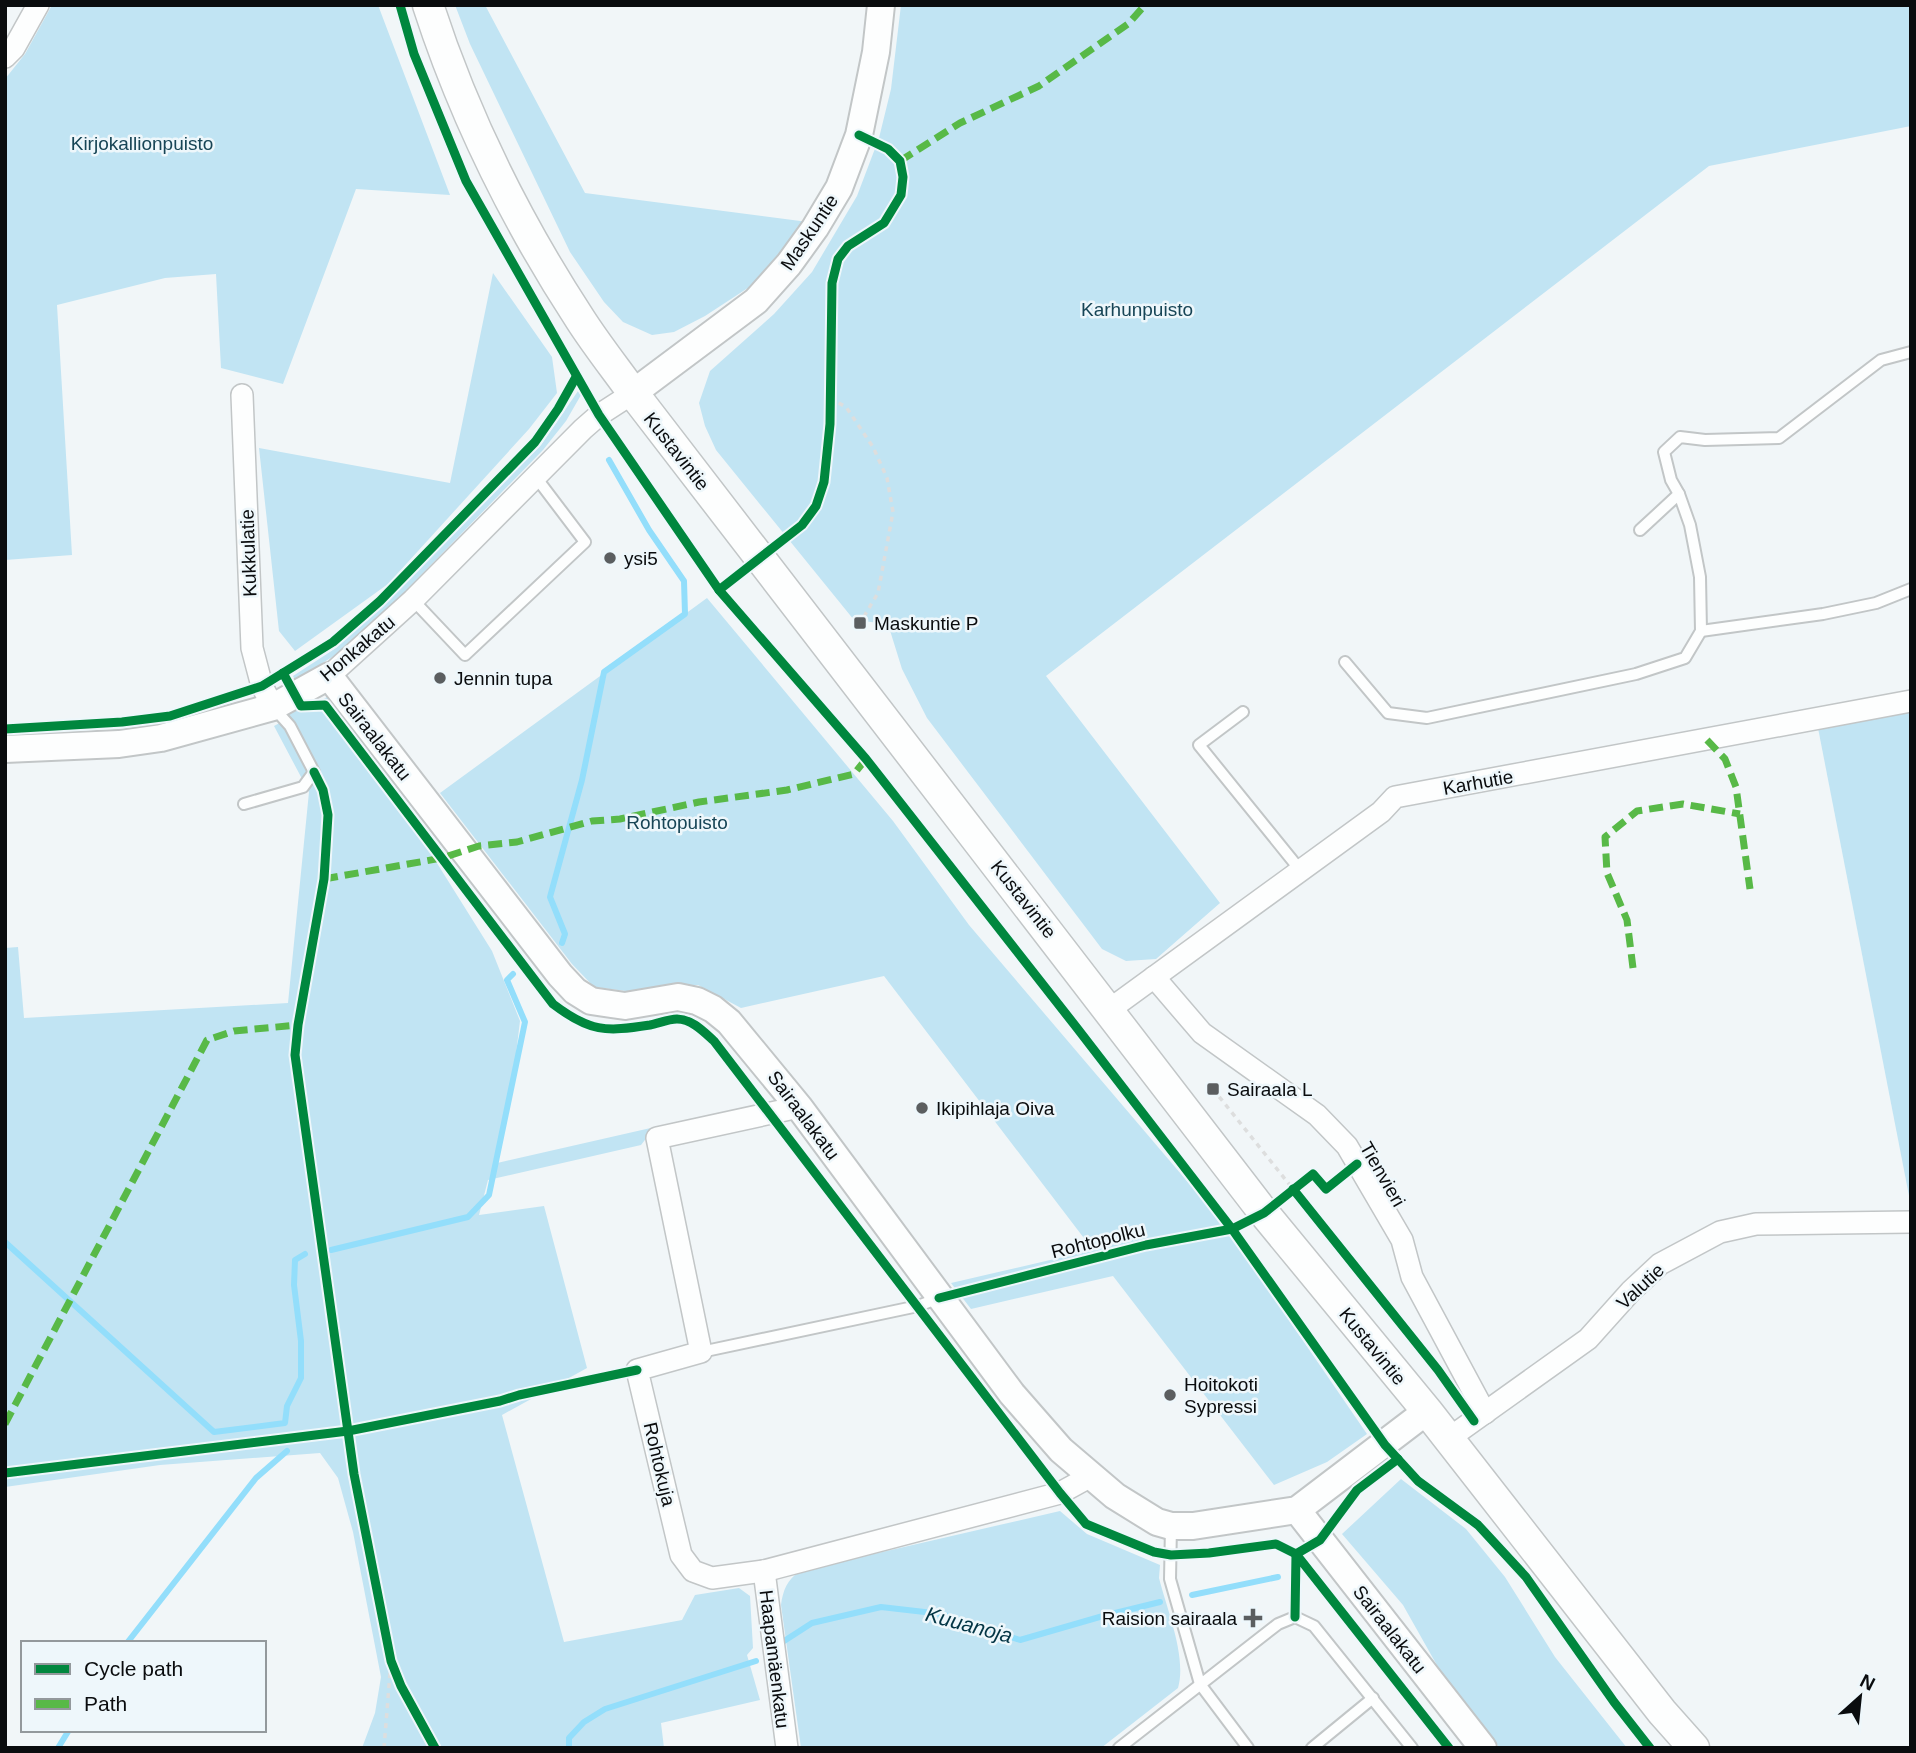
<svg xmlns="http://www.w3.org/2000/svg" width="1916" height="1753" font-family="Arial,sans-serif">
  <rect width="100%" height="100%" fill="#f1f6f8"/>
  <g fill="#c1e4f3">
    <polygon points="52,5 378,5 450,195 356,189 283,384 221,368 216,274 165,278 57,305 72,555 5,560 5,79 25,54"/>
    <polygon points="455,5 485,5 585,193 808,222 757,282 705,316 674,332 652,335 623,322 604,302 570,252 470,44"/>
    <polygon points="901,5 1911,5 1911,126 1709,166 1046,676 1220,903 1156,959 1126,961 1102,949 927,718 902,669 888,624 854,620 716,450 705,426 699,403 710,371 774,314 812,272 857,196 879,138 891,89"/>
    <polygon points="493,273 552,357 557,393 529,429 388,584 295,651 279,631 259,448 450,483"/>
    <polygon points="578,391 581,395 566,421 543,450 388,609 337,654 295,680 293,676 336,648 382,605 541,445"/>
    <polygon points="707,598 893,821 969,925 1221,1221 1367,1434 1327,1462 1274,1485 1113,1276 971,1309 951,1283 1093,1250 884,976 741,1008 698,985 634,992 594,987 572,964 440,793"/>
    <polygon points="327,697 378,774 442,858 435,860 492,951 520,1021 515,1062 493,1164 655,1127 641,1145 488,1180 479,1215 544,1206 587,1368 502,1415 564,1642 682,1620 695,1595 739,1588 750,1596 753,1648 747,1655 760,1700 661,1723 664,1748 362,1748 375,1713 381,1677 353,1532 338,1478 320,1453 160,1465 5,1487 5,948 18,947 24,1018 288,1003 309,792 274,726 287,719 285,710 312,706"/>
    <polygon points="1911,711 1911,1206 1818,728"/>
    <polygon points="1401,1479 1466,1529 1505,1577 1555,1657 1627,1748 1500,1748 1447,1683 1403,1605 1342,1534"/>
    <path d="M1060,1511L1087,1534L1160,1565L1159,1578C1167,1610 1187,1657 1178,1688L1101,1748H801L781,1605C783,1590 787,1580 800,1571Z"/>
  </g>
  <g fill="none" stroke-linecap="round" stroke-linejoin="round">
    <g stroke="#93defb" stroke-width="6">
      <polyline points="562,943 565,934 550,897 582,780 604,672 685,614 684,581 649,530 609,460"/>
      <polyline points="5,1242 214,1432 285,1423 287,1406 301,1378 301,1341 294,1285 295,1260 305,1254"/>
      <polyline points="331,1250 468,1217 489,1195 525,1022 507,980 513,974"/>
      <polyline points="1192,1595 1278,1577"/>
      <polyline points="127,1643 256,1478 287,1451"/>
      <polyline points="781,1643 812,1623 881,1607 942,1614 1020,1640 1103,1616 1160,1602"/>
      <polyline points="58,1748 69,1730"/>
      <polyline points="569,1748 569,1738 584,1722 605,1709 756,1661"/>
    </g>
    <defs>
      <g id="service">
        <polyline points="1640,530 1679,494"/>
        <polyline points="413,600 465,655 585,542 535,476"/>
        <polyline points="1701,631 1823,614 1876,603 1911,589"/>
        <polyline points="1345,662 1388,713 1427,718 1636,674 1685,658 1701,631 1700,577 1690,525 1679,494 1671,480 1664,452 1680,437 1705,440 1779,438 1881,360 1911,352"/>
        <polyline points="1243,712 1199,745 1301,871"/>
        <polyline points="244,804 303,787 314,772 290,726 273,707"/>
        <polyline points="701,1352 918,1306 939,1298"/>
        <polyline points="1171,1526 1170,1579 1200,1684 1248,1748"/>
        <polyline points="1119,1748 1278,1624 1295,1617 1314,1626 1412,1748"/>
        <polyline points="1312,1748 1373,1698"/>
      </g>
      <g id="minor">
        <polyline points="5,57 14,48 38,5"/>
        <polyline points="242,395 252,648 262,686 273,707"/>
        <polyline points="329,676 413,600 583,429 599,415 633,393"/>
        <polyline points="1154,977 1202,1033 1317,1115 1347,1146 1402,1240 1412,1277 1485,1413"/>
        <polyline points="1109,1010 1381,812 1395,797 1911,701"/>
        <polyline points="799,1107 657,1138 701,1352 637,1370 681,1555 693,1571 712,1578 764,1571 1060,1493 1091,1476"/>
        <polyline points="1448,1439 1588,1339 1631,1291 1660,1264 1720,1232 1756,1224 1911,1222"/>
        <polyline points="764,1571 787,1748"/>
      </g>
      <g id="tertiary">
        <polyline points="633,393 756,301 789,264 815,228 839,188 859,135 876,52 881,5"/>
        <polyline points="5,749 119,744 161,738 273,707 329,676 560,975 575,991 591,1001 625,1006 678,997 697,1001 713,1009 729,1022 799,1107 1012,1394 1061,1450 1115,1496 1157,1522 1171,1526 1193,1526 1297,1510 1427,1411"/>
        <polyline points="1297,1510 1483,1748"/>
      </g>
      <path id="secondary" d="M428,5C464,116 516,221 580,319C596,344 615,368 633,393L1264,1213L1427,1411L1662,1712L1694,1748"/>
    </defs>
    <use href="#service" stroke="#c2c6c7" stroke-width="14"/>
    <use href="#minor" stroke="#c2c6c7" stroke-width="24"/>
    <use href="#tertiary" stroke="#c2c6c7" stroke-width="30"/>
    <use href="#secondary" stroke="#c2c6c7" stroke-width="33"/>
    <g stroke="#dddede" stroke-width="3.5" stroke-dasharray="5 5" stroke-linecap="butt">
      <polyline points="830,398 846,407 873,447 887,478 893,512 878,593 860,623"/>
      <polyline points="1213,1089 1293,1189"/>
      <polyline points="384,1748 391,1661"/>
    </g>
    <use href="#service" stroke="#fdfefe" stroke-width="10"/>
    <use href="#minor" stroke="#fdfefe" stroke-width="21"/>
    <use href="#tertiary" stroke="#fdfefe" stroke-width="26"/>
    <use href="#secondary" stroke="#fdfefe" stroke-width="30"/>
    <g stroke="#58b947" stroke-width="7" stroke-dasharray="14 7" stroke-linecap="butt">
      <polyline points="900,161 960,123 1039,86 1128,24 1145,5"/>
      <polyline points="1707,740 1725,759 1736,787 1750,889"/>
      <polyline points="324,879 442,858 479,846 517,842 592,821 620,819 699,802 787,790 854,774 866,759"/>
      <polyline points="1633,968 1627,920 1607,873 1605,837 1637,811 1683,804 1740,814"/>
      <polyline points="5,1424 207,1040 234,1031 298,1025"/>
    </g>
    <defs>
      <g id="cycleway">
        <polyline points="400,5 414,54 466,181 599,415 719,590 866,759 1077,1028 1232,1229 1385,1445 1418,1481 1478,1525 1526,1577 1614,1702 1650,1748"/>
        <polyline points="719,590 802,525 816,506 824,482 830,424 832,283 838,259 848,246 884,223 901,195 903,177 900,161 888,149 859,135"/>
        <path d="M283,673L301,706L325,705L553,1004C590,1032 605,1032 650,1025C659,1023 669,1019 677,1019C692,1019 704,1032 714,1041L1060,1493L1086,1524L1154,1552L1171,1555L1209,1553L1276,1544L1296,1554L1320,1540L1357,1490L1398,1459"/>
        <polyline points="5,729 122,722 170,716 262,686 333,642 380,601 535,442 558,409 576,377"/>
        <polyline points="314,772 323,790 328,815 324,879 298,1025 295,1055 354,1474 391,1661 401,1686 435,1748"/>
        <polyline points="1293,1189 1438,1370 1474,1421"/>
        <polyline points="939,1298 1146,1245 1232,1229 1264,1213 1313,1174 1326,1189 1357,1164"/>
        <polyline points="5,1473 348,1431 500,1401 519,1395 637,1370"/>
        <polyline points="1295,1617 1296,1554 1449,1748"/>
      </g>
    </defs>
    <use href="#cycleway" stroke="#eef7fb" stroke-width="13"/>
    <use href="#cycleway" stroke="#00873e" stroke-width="9"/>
  </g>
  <g fill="#5b5e60" stroke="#eef7fb" stroke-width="2.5">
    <circle cx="610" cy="558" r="7"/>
    <rect x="853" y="616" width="14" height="14" rx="3.5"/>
    <circle cx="440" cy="678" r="7"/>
    <rect x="1206" y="1082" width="14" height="14" rx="3.5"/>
    <circle cx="922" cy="1108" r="7"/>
    <circle cx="1170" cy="1395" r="7"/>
    <path d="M1249.5 1607.5h7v7h7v7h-7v7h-7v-7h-7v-7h7z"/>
  </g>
  <g text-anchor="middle" stroke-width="5" stroke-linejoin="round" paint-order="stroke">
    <g font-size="19" fill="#174556" stroke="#eef7fb">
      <text x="142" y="150">Kirjokallionpuisto</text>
      <text x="1137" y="316">Karhunpuisto</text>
      <text x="677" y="829">Rohtopuisto</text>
    </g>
    <g font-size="19" fill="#0a0c0e" stroke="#eef7fb">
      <text transform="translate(809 232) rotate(-56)" y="7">Maskuntie</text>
      <text transform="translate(677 451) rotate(52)" y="7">Kustavintie</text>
      <text transform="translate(248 553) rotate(-92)" y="7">Kukkulatie</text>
      <text transform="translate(357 648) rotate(-40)" y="7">Honkakatu</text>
      <text transform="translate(375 736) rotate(52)" y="7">Sairaalakatu</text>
      <text transform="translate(1478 782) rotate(-10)" y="7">Karhutie</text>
      <text transform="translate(1024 899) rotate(52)" y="7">Kustavintie</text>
      <text transform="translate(804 1115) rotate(53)" y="7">Sairaalakatu</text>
      <text transform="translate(1383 1174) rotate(60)" y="7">Tienvieri</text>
      <text transform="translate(1098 1240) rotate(-14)" y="7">Rohtopolku</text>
      <text transform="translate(1640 1286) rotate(-43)" y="7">Valutie</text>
      <text transform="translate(1373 1346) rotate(51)" y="7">Kustavintie</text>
      <text transform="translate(660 1464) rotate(77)" y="7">Rohtokuja</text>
      <text transform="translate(1390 1629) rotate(52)" y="7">Sairaalakatu</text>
      <text transform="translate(775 1659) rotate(83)" y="7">Haapamäenkatu</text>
    </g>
    <g font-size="19" fill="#0a0c0e" stroke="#eef7fb" text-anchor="start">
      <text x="624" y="565">ysi5</text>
      <text x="874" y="630">Maskuntie P</text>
      <text x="454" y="685">Jennin tupa</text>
      <text x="1227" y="1096">Sairaala L</text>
      <text x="936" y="1115">Ikipihlaja Oiva</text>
      <text x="1184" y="1391">Hoitokoti<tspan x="1184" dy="22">Sypressi</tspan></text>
      <text x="1237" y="1625" text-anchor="end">Raision sairaala</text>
    </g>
    <g font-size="21" font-style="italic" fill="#033545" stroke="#eef7fb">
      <text transform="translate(969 1625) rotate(15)" y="7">Kuuanoja</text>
    </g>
  </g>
  <rect width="1916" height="1753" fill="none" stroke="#0a0c0e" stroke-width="14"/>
  <rect x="21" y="1641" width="245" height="91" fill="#eef7fb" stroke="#93999c" stroke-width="2"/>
  <rect x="35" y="1664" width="35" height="10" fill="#00873e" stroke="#93999c" stroke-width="2"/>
  <text x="84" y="1676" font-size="21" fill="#0a0c0e">Cycle path</text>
  <rect x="35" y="1699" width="35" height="10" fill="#58b947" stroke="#93999c" stroke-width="2"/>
  <text x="84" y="1711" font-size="21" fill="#0a0c0e">Path</text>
  <g transform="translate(1860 1697) rotate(27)" stroke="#eef7fb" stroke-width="5" paint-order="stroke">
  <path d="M0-5L12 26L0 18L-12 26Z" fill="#0a0c0e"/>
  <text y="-10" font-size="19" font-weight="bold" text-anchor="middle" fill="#0a0c0e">N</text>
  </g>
</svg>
